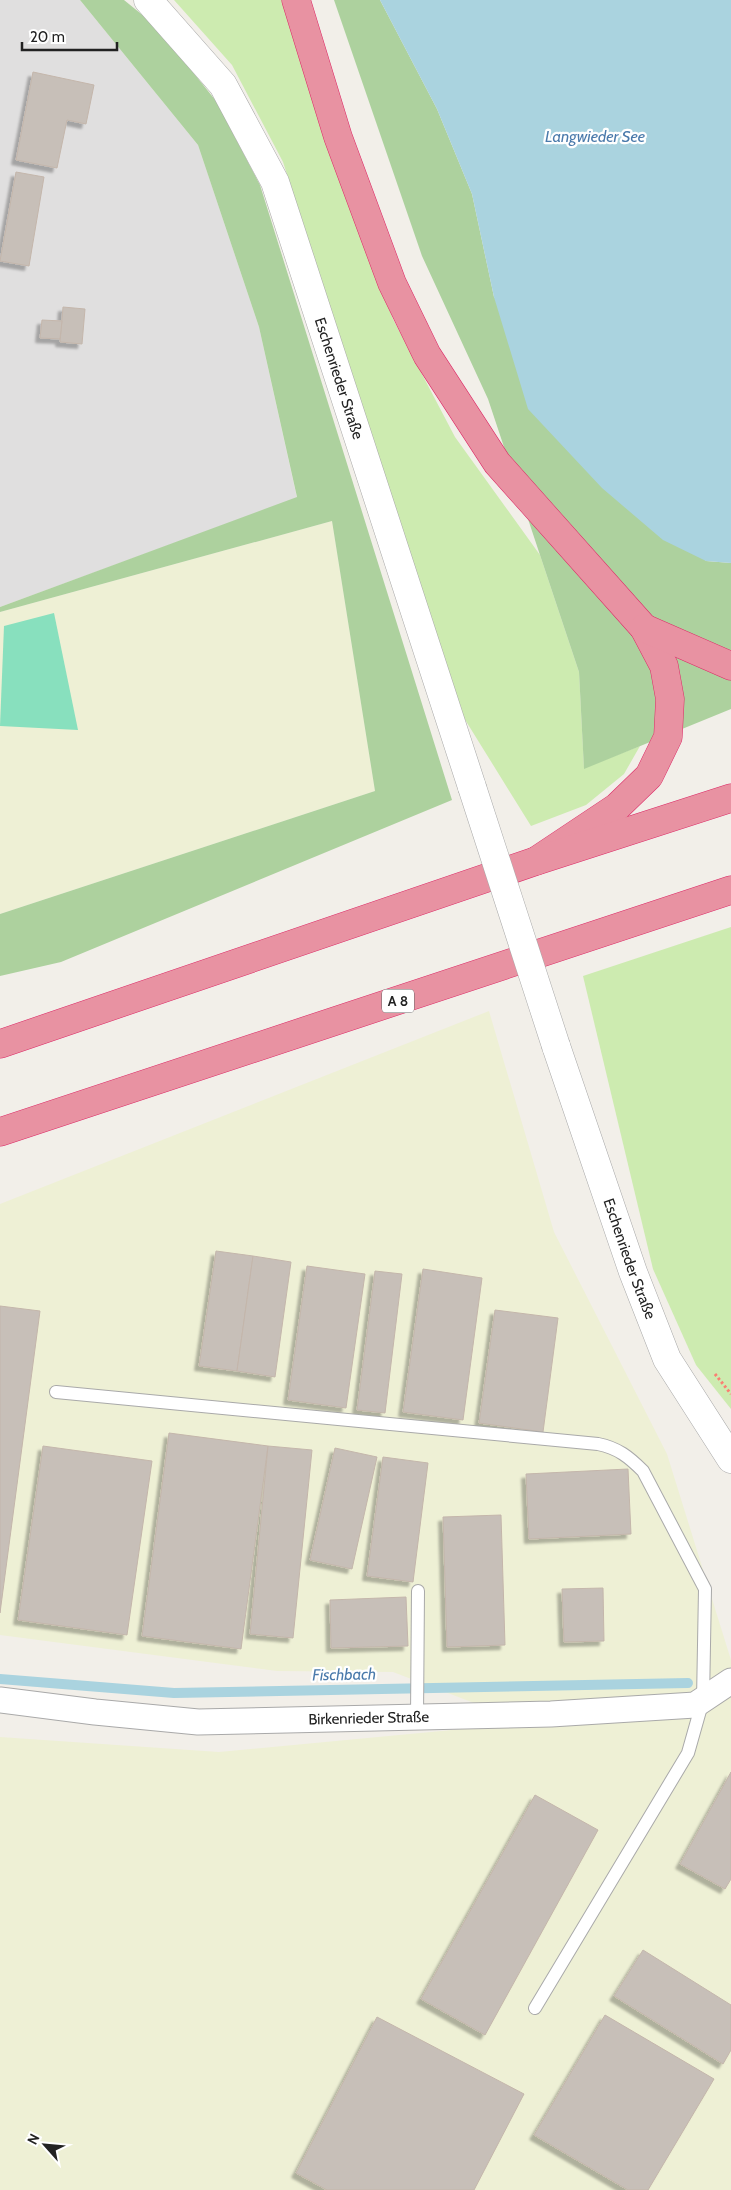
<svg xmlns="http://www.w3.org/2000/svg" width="731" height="2190" font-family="Cabin,sans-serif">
  <defs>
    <filter id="shadow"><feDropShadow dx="-4.5" dy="4.5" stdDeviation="1" flood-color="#0004"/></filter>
  </defs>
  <rect width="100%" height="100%" fill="#f2efe9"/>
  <polygon fill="#e0dfdf" points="0,0 80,0 198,145 259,327 297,498 0,607"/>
  <g fill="#eef0d5">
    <polygon points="332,521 375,791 0,914 0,612"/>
    <polygon points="489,1011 554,1232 667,1454 731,1660 731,2190 0,2190 0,1737 219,1752 526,1723 393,1672 277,1671 0,1635 0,1204"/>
  </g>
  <g fill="#cdebb0">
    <polygon points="174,0 285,0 340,182 393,319 455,437 540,555 579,672 584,768 640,746 624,774 586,805 531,826 464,718 283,162 232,65"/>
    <polygon points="731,927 731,1409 696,1365 653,1269 583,976"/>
  </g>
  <g fill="#add19e">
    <polygon points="80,0 124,0 156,26 216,101 260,185 452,800 61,962 0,976 0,914 375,791 332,521 0,612 0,607 297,497 259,327 198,145"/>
    <polygon points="334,0 380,0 437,109 472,194 494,297 706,561 731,563 731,709 584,769 579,672 488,399 422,256"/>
  </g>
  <polygon fill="#88e0be" points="54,613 78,730 0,726 4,626"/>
  <polygon fill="#aad3df" points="380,0 731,0 731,563 706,561 663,540 602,488 528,409 494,297 472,194 437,109"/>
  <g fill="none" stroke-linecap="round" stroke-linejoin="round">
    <polyline stroke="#aad3df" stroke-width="10" points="0,1679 174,1693 688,1683"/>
  </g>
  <g fill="#c7bfb8" stroke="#c4b6ab" filter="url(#shadow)">
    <polygon points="33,72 94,85 86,124 67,120 57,168 16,160"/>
    <polygon points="16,172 44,177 29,266 0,261"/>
    <polygon points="63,307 85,309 82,344 60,342"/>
    <polygon points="42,320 62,321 60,339 40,338"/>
    <polygon points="216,1251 253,1256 237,1371 199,1366"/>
    <polygon points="253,1256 291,1262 275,1377 237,1371"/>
    <polygon points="307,1266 365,1274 346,1408 288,1400"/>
    <polygon points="423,1269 482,1278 463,1420 403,1412"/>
    <polygon points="375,1271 402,1274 385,1413 357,1410"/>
    <polygon points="0,1306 40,1311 0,1613"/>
    <polygon points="495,1310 558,1318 543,1432 479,1423"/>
    <polygon points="169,1433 268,1446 241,1649 142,1636"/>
    <polygon points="43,1446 152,1461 127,1635 18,1620"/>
    <polygon points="268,1446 312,1450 293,1638 250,1634"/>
    <polygon points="335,1448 377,1457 352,1569 310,1560"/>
    <polygon points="383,1457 428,1463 413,1582 367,1576"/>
    <polygon points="628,1469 631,1534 529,1539 526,1474"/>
    <polygon points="501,1515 505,1645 447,1647 443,1517"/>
    <polygon points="603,1588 604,1641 564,1642 562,1589"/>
    <polygon points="406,1597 408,1646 331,1648 330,1600"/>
    <polygon points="731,1772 731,1879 725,1889 680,1864"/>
    <polygon points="535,1795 598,1830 485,2035 421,1999"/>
    <polygon points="643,1950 731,2005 731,2050 723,2064 614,1996"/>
    <polygon points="605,2015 714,2079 648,2190 628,2190 534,2135"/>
    <polygon points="377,2017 524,2094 474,2190 327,2190 296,2173"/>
  </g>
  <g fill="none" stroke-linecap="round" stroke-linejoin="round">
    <defs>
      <g id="service">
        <path d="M56,1392L598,1444C618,1448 629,1457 643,1471L705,1589L703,1700L688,1753L535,2008"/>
        <polyline points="417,1717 418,1591"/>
      </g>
      <g id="minor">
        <path id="s1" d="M0,1700L95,1712L198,1722L551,1714L695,1705L731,1681"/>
      </g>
      <g id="tertiary">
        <path id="s2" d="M148,0L223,85L275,182L472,787"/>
        <path id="s3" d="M556,1046L633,1272L667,1359L731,1459"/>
      </g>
      <g id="motorway">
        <polyline points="296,0 338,137 392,283 427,355 497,463 644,628 664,666 670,699 668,737 649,776 617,807 536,861"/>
        <polyline points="644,628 731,666"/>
        <polyline points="0,1044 536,861 731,798"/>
        <polyline points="0,1132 731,890"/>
      </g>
    </defs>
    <use href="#service" stroke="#a9a9a9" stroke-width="14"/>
    <use href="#minor" stroke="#a9a9a9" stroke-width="27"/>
    <use href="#tertiary" stroke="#a9a9a9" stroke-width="29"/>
    <use href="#motorway" stroke="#dc2a67" stroke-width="29"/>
    <polyline stroke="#fa8072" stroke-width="3" stroke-dasharray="2.5 2.5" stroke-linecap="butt" points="715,1374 731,1394"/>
    <use href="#service" stroke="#fff" stroke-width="12"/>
    <use href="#minor" stroke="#fff" stroke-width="25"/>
    <use href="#tertiary" stroke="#fff" stroke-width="28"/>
    <use href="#motorway" stroke="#e892a2" stroke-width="28"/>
    <defs>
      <polyline id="tertiary-bridge" points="472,787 556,1046"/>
    </defs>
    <use href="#tertiary-bridge" stroke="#a9a9a9" stroke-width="29" stroke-linecap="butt"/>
    <use href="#tertiary-bridge" stroke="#fff" stroke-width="28"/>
  </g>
  <g text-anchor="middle" stroke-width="4.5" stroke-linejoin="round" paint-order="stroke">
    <rect fill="#fff" stroke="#646464" stroke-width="1" x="382" y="989.5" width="32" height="23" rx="4"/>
    <g font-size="14" font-weight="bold" fill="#222">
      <text x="398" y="1006">A 8</text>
    </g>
    <g font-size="15" fill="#222" stroke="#fff">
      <text dy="5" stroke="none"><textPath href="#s2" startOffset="430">Eschenrieder Straße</textPath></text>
      <text dy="5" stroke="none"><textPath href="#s3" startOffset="225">Eschenrieder Straße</textPath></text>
      <text dy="5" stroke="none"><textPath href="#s1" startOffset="370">Birkenrieder Straße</textPath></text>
    </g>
    <g font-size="16" font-style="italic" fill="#4a7aab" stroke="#fff">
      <text x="595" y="142">Langwieder See</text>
      <text transform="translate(344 1674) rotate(-1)" y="6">Fischbach</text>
    </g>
  </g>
  <g transform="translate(45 2145) rotate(297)" stroke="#ffffff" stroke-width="4" paint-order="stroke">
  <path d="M0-4L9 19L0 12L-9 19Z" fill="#222222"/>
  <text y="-8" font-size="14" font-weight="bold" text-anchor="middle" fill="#222222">N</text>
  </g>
  <path d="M22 42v8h95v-8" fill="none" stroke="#222222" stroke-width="2.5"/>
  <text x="30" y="42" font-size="15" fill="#222222" stroke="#ffffff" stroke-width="4" paint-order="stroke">20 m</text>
</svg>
